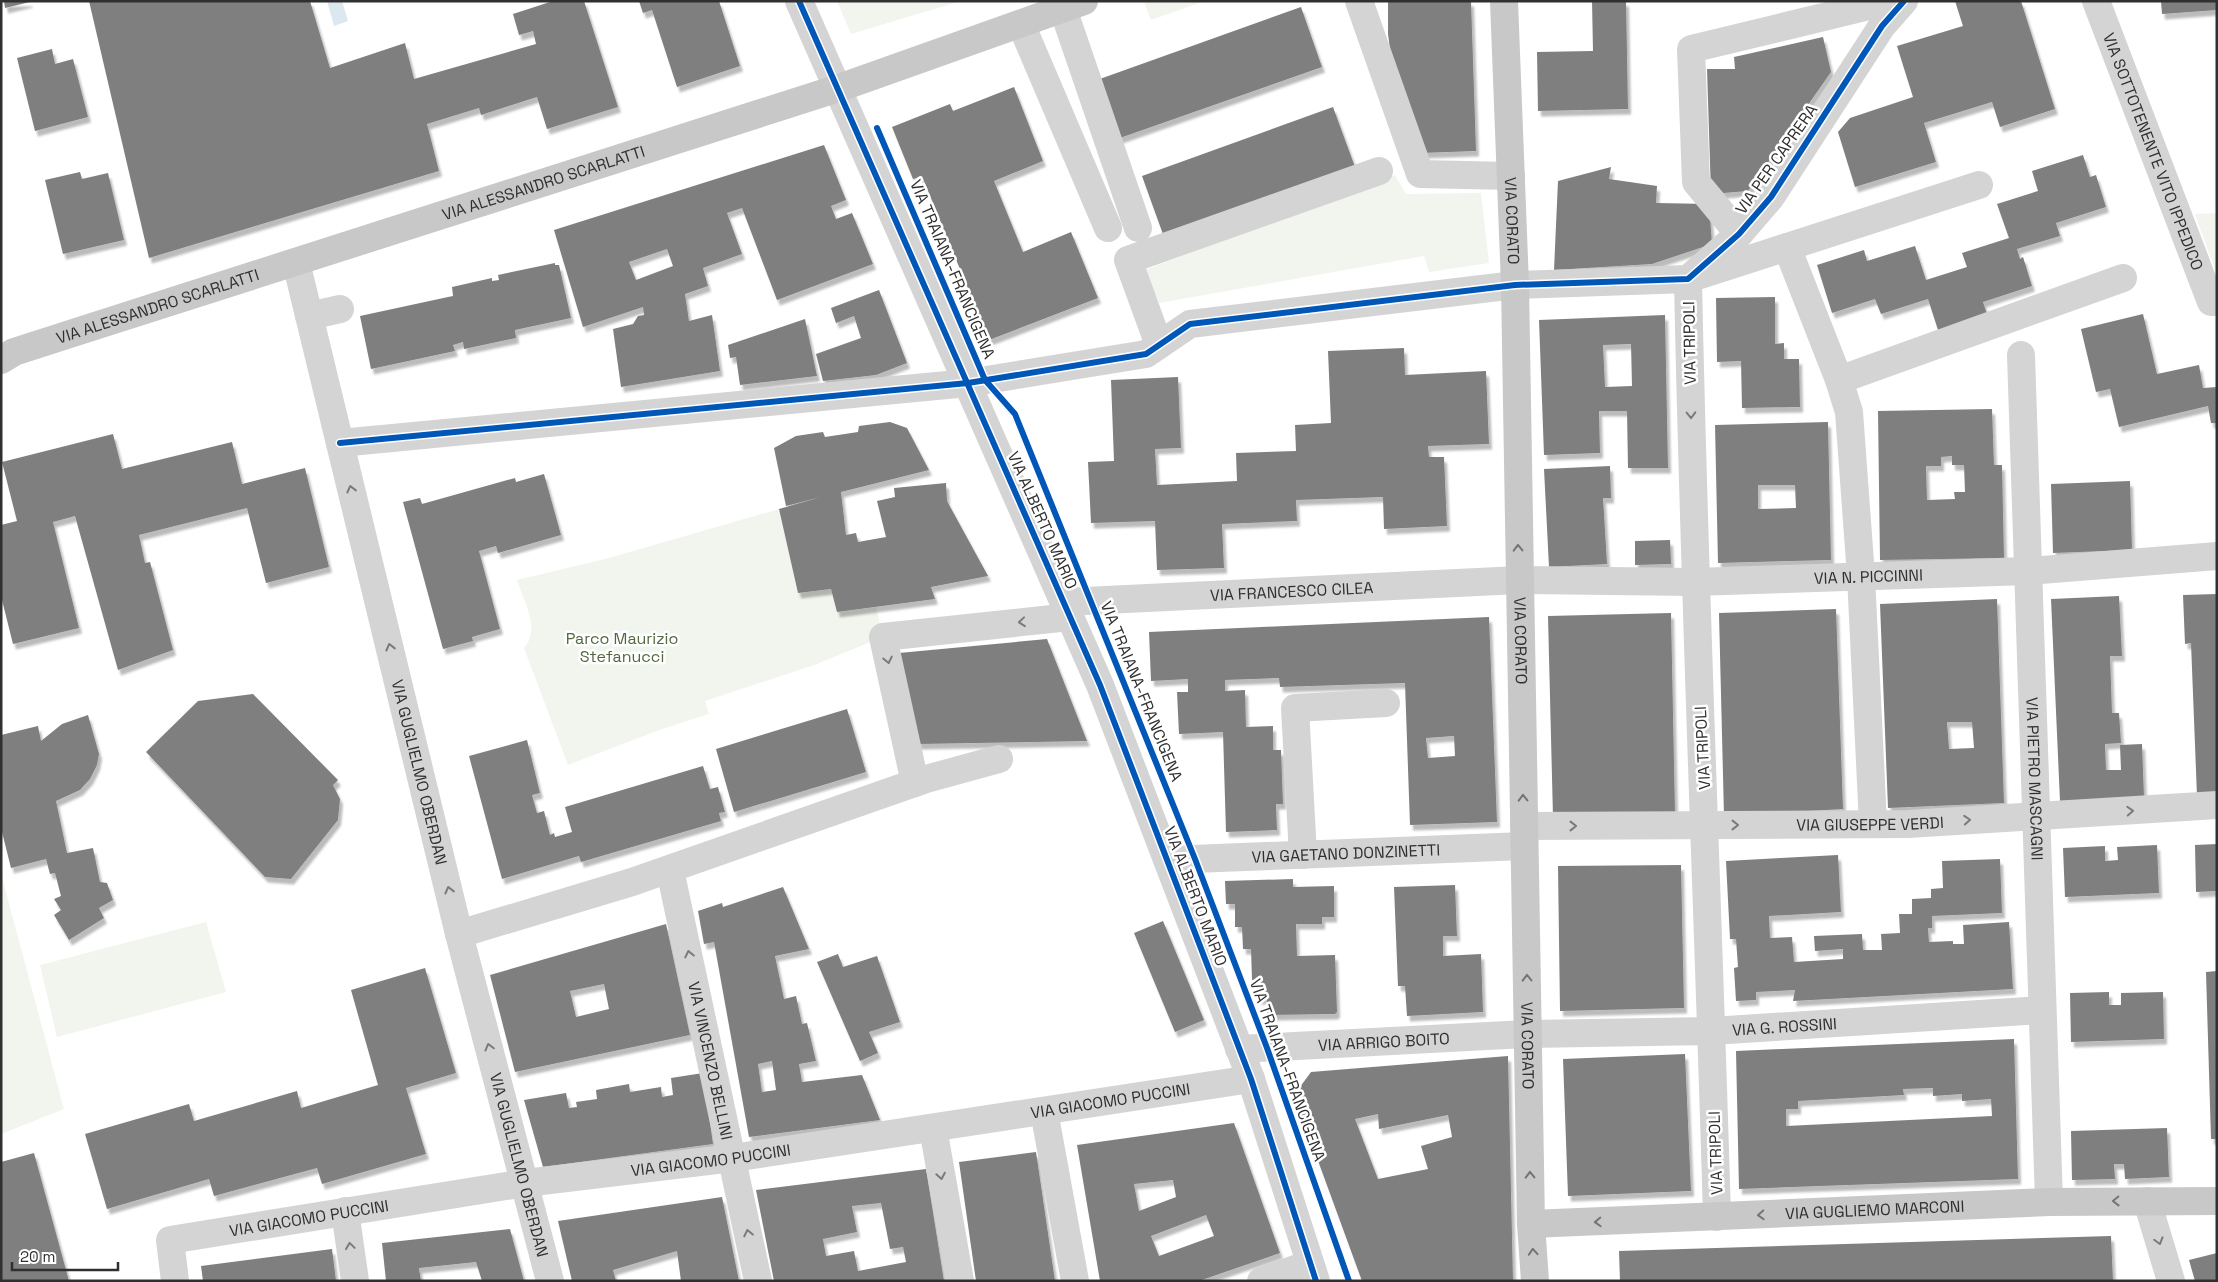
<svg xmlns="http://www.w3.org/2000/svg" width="2218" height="1282" font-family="'Space Grotesk',sans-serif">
  <defs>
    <filter id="shadow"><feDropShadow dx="3" dy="5.5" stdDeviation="1" flood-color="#0004"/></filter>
  </defs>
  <rect width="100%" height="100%" fill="#fff"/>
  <g fill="#f1f5ed">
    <polygon points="837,1 961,1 851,34"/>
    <polygon points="1146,1 1205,1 1151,20 1144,2"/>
    <polygon points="1395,175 1406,194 1481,193 1489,263 1429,272 1424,256 1159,303 1145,270"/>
    <polygon points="2217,213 2217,275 2195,214"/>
    <path d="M779,509L798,593L831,589L837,612L876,607L883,637L814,665L705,701L709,714L662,729L568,765L524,648C541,629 524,602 517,580L609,558Z"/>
    <polygon points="1,874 64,1109 1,1134"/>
    <polygon points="206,922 226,992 57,1037 40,965"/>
  </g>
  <polygon fill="#dce8f0" points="327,1 342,1 348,21 334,26"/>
  <g fill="#7f7f7f" fill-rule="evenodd" filter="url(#shadow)">
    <polygon points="4,1 30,1 30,2 5,8"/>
    <polygon points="89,1 310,1 330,68 405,43 414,79 536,44 533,31 519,35 513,14 553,1 584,1 618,107 547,129 537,97 481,115 479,108 427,124 439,171 149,258"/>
    <polygon points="639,1 719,1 740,66 677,87 652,10 643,13"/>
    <polygon points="1471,1 1476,151 1420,153 1392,64 1388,34 1388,2"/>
    <polygon points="1592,1 1626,1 1628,109 1538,111 1537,52 1593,51"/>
    <polygon points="1955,1 2021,1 2055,109 2000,127 1992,102 1924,123 1936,162 1855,187 1838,132 1850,118 1913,97 1897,46 1963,26"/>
    <polygon points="2161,1 2217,1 2217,10 2162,14"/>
    <polygon points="1301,7 1322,67 1117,139 1097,80"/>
    <polygon points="1823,37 1831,72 1748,191 1711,194 1707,69 1735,69 1734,57"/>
    <polygon points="52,49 55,64 73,59 88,117 35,131 17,58"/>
    <polygon points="1014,87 1043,161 994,181 1023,252 1071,232 1098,298 989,340 922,176 913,179 892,127 950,104 953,111"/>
    <polygon points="1333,107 1355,167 1164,237 1142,176"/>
    <path d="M824,145L846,200L831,206L836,219L852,213L873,264L777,300L742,208L727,213L742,254L703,268L708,286L685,294L689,321L712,315L720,371L621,387L613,329L633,324L638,316L644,315L643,307L583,327L554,230ZM667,249L673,266L636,280L629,262Z"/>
    <polygon points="2083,155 2090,177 2096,175 2106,207 2056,223 2060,236 2017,249 2020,259 2023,257 2032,286 1983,302 1987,314 1938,330 1928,299 1881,314 1875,299 1832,313 1817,265 1864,250 1867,261 1915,246 1926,280 1967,267 1962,253 2009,238 1997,204 2038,191 2032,171"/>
    <polygon points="1611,167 1609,179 1657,186 1656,203 1709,204 1712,244 1652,264 1554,270 1558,181"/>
    <polygon points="80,172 82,179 108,173 124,240 63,254 45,180"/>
    <polygon points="555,263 555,265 559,265 571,318 515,330 516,338 464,349 463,342 453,345 455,351 371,369 360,316 448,297 453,296 452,287 492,278 492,281 499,280 498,275"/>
    <polygon points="879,290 907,363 876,375 823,381 816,354 861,338 854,316 836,323 831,308"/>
    <polygon points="1775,297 1775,344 1784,343 1784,359 1799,359 1800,407 1742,408 1741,361 1717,362 1716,298"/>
    <polygon points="2143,314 2157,374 2199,365 2203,388 2217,387 2217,423 2211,423 2208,406 2119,427 2110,389 2096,392 2081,329"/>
    <path d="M1665,315L1668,468H1628L1627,411H1599L1600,453L1544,455L1539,320ZM1631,344L1632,386L1605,387L1603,345Z"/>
    <polygon points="805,319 817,376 740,385 736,357 730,358 728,345"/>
    <polygon points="1404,348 1405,375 1486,371 1489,444 1428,446 1429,457 1444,457 1447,526 1384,529 1383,497 1296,500 1297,521 1222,524 1224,568 1157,570 1155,521 1091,523 1088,462 1114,461 1111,380 1178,377 1181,448 1155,449 1157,485 1237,481 1236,453 1296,451 1295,425 1331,423 1328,351"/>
    <path d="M1992,409L1994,465H2002L2004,558L1880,560L1878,411ZM1952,456V465H1964L1965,492H1954L1955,499L1927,500L1926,466H1941V457Z"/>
    <polygon points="890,422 907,428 929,470 841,492 846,535 856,533 858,542 886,537 877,501 895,497 894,488 946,483 947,501 988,576 931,587 935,599 837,612 831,589 798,593 779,509 821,497 786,506 774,448 796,436 823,432 825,437 858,432 859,426"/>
    <path d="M1828,422L1831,560L1718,563L1715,425ZM1758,485H1795L1796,508L1758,509Z"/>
    <polygon points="113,434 122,469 232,442 242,484 305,468 329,567 266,583 247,508 139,535 145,563 150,562 173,650 118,670 75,516 53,522 79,628 13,644 1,596 1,525 17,521 2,462"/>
    <polygon points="1610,466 1611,498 1603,498 1607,564 1549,567 1544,469"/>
    <polygon points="544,474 561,535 498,553 496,546 479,551 500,629 472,637 473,641 443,649 403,502 420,498 422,504 515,478 516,482"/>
    <polygon points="2130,481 2132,550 2053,553 2051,484"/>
    <polygon points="1670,540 1671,564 1635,565 1635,541"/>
    <polygon points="2217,594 2217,795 2197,796 2191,643 2185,644 2183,595"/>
    <polygon points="2119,596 2122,656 2110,656 2112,713 2119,713 2121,743 2105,744 2106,770 2121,770 2120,745 2142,744 2144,797 2060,801 2051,599"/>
    <path d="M1997,599L2004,803L1888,808L1880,604ZM1947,722H1972L1974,748L1949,749Z"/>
    <polygon points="1836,609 1843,809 1724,816 1719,613"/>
    <polygon points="1671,613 1675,814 1553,817 1548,616"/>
    <path d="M1489,617L1497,822L1410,825L1405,683L1280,687L1279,678L1225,680V691L1245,690L1246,727L1273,726V750H1281L1283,804H1276L1277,830L1226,832L1223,732L1179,734L1177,692H1188V679L1151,681L1149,632ZM1454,736L1455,756L1428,758L1426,738Z"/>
    <polygon points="1047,639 1087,741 918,744 899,653"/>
    <polygon points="253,694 338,780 333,785 340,799 338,820 291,879 265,877 146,752 198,701"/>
    <polygon points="847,709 866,772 734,812 716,749"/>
    <polygon points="88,715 99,754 97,765 90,779 80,790 56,801 67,853 93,848 100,882 107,883 113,900 99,908 104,918 69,940 54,915 61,910 54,899 61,896 55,873 50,874 46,859 11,868 1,828 1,735 38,726 41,741 62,724"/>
    <polygon points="527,740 540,793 532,795 537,813 544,811 550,835 554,833 555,837 572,832 565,807 703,766 710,789 718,787 725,812 719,813 721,821 581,862 579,856 502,879 469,756"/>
    <polygon points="2217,844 2217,891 2196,892 2195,845"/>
    <polygon points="2157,845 2159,893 2065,897 2063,848 2105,846 2105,861 2118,860 2117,847"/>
    <polygon points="1838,855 1841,912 1769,916 1770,938 1792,937 1794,962 1843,959 1843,949 1815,951 1814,936 1862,934 1863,950 1882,950 1881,934 1900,933 1899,914 1912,914 1912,899 1931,898 1931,889 1943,888 1942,861 2000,859 2002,913 1932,916 1932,928 1928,928 1929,942 1953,941 1953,944 1964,944 1963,925 2009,922 2013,989 1793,1001 1795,990 1756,992 1756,1000 1736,1001 1734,968 1738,967 1736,939 1730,939 1726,861"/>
    <polygon points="1681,865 1684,1008 1560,1011 1558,866"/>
    <polygon points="1293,879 1293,887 1334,886 1334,917 1322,917 1322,924 1296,924 1297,956 1335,955 1337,1012 1335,1014 1267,1015 1267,999 1258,999 1257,980 1252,980 1251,949 1243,949 1242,927 1235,927 1235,904 1226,904 1225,881"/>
    <polygon points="1455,885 1457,936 1443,936 1443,956 1481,954 1483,1012 1407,1016 1405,986 1398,986 1394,887"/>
    <path d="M783,887L809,949L775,956L784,999L796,996L802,1024L807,1023L816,1061L799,1064L802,1082L862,1075L880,1120L749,1137L714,942L704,944L698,911L722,903L723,907ZM772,1061L776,1090L762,1092L758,1064Z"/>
    <polygon points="1163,921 1204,1020 1175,1032 1134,933"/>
    <path d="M666,924L690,1035L515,1072L490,975ZM604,984L609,1009L576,1017L570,991Z"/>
    <polygon points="838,954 843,967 877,956 900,1022 869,1032 878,1053 860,1061 817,962"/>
    <polygon points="425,968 456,1073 406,1088 426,1154 322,1184 317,1168 214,1196 209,1179 107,1209 85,1134 189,1104 194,1121 297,1091 301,1108 378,1085 351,990"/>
    <polygon points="2217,971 2217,1139 2211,1139 2206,972"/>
    <polygon points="2109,992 2109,1005 2121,1005 2121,993 2163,992 2164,1039 2071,1042 2070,993"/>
    <path d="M2014,1039L2018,1179L1739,1189L1736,1051ZM1933,1088V1096L1962,1094V1101L1991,1099L1992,1116L1786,1126V1109H1798V1101L1904,1095L1903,1089Z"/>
    <polygon points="1685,1054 1691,1191 1568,1196 1563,1059"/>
    <path d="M1508,1056L1513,1281H1362L1294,1095L1311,1072ZM1378,1114L1379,1129L1448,1115L1452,1137L1421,1146L1428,1169L1378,1179L1355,1119Z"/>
    <polygon points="703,1073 713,1144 543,1167 524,1100 566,1093 569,1108 577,1107 576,1102 597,1099 596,1090 629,1084 630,1092 661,1087 662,1097 673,1095 671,1078"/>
    <path d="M1234,1123L1280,1253L1199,1281H1100L1077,1145ZM1173,1180L1176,1197L1139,1211L1134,1184ZM1206,1215L1214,1236L1159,1256L1151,1236Z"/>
    <polygon points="2167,1128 2169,1177 2125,1179 2124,1164 2114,1164 2115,1179 2072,1180 2071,1131"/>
    <polygon points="1036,1152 1055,1281 976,1281 959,1162"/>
    <polygon points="34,1153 69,1281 1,1281 1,1162"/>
    <path d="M926,1169L944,1281H774L756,1190ZM881,1203L890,1249L903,1247L906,1262L858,1271L854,1251L826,1256L823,1239L857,1232L852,1206Z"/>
    <polygon points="722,1197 739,1281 681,1281 677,1251 613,1270 616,1281 572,1281 558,1221"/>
    <polygon points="510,1229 524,1281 482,1281 476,1262 419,1268 421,1281 386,1281 382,1243"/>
    <polygon points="2111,1236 2113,1281 1620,1281 1619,1251"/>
    <polygon points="332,1249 336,1281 203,1281 201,1266"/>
    <polygon points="2217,1253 2217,1281 2195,1281 2189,1260"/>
  </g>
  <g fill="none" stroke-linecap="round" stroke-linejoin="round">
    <g stroke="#d4d4d4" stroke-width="28">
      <polyline points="799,1 1100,685 1251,1079 1316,1281"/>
      <polyline points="1359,1 1420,174 1511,176"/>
      <path id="s1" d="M2096,1L2211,302H2217"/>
      <polyline points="1063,9 1138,228"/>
      <polyline points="1021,24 1108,228"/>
      <polyline points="1739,234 1696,182 1691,49 1890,1"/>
      <polyline points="1787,247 1839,380 2123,278"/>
      <path id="s2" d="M296,262L459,934L550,1281"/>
      <polyline points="309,316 340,309"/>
      <polyline points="1159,345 1128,260 1379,171"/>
      <path id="s3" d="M2021,355L2049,1202"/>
      <polyline points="1839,380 1849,412 1861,576 1873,824"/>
      <polyline points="340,443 968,383 1146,354 1190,324 1515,285 1688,279 1739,234 1771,197 1882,26 1904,1"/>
      <path id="s4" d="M1064,602L1519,580L1694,582L2028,571L2217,556"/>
      <polyline points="915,783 883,637 1070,617"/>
      <path id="s5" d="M1524,826L1908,824L2217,805"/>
      <polyline points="1303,855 1295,708 1386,703"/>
      <path id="s6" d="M1167,860L1524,846"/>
      <path id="s7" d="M670,870L758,1281"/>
      <polyline points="459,934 632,882 926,779 999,759"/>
      <path id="s8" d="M1239,1049L1528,1034L1711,1031L2042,1010"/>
      <polyline points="1044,1111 1075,1281"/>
      <polyline points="933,1128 960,1281"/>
      <polyline points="2147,1201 2171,1281"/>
      <polyline points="345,1211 355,1281"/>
      <path d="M1717,1217C1708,904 1694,592 1688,279L1979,185"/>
      <path id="s9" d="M175,1281L170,1240L525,1183L733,1158L1251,1079"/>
      <polyline points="1261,1281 1310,1264"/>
    </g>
    <g stroke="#c8c8c8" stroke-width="28">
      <path id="s10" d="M1504,1L1515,285L1531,1224L1535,1281"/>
      <path id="s11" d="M1,360L14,352L73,333L839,88L1084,1"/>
      <path id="s12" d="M1531,1224L2049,1202L2217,1201"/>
    </g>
    <defs>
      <g id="cycleway">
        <polyline points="799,1 1100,685 1251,1079 1316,1281"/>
        <polyline points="877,128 985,380 1015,414 1195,859 1267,1048 1349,1281"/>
        <polyline points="340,443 968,383 1146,354 1190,324 1515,285 1688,279 1739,234 1771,197 1882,26 1904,1"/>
      </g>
    </defs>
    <use href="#cycleway" stroke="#fff" stroke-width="9"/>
    <use href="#cycleway" stroke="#0057b8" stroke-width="6"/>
  </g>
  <defs><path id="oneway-chevron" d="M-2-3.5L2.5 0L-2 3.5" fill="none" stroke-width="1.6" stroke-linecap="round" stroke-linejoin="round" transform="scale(1.25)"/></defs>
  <g stroke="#7a7a7a">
    <use href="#oneway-chevron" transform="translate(1691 415) rotate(89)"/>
    <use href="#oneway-chevron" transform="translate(351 489) rotate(-104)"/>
    <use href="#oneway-chevron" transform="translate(1022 622) rotate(174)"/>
    <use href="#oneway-chevron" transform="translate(390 647) rotate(-104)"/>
    <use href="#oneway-chevron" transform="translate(888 660) rotate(78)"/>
    <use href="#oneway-chevron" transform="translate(2130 811) rotate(-3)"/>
    <use href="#oneway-chevron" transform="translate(1967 820) rotate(-4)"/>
    <use href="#oneway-chevron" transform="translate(1735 825)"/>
    <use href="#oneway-chevron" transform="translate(1573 826)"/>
    <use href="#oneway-chevron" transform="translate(449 890) rotate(-104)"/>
    <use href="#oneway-chevron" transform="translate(689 954) rotate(-102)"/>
    <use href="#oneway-chevron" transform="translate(489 1047) rotate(-105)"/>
    <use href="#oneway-chevron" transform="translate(941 1176) rotate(80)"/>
    <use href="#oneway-chevron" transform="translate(748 1233) rotate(-102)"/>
    <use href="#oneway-chevron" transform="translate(2159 1241) rotate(74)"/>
    <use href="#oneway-chevron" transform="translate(350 1246) rotate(-98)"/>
  </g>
  <g stroke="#747474">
    <use href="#oneway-chevron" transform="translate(1518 548) rotate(-91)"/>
    <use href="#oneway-chevron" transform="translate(1523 798) rotate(-91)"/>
    <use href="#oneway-chevron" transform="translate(1527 978) rotate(-91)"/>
    <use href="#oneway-chevron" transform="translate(1530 1175) rotate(-91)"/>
    <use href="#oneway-chevron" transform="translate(2116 1201) rotate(179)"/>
    <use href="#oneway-chevron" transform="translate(1761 1215) rotate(177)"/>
    <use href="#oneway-chevron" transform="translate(1598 1222) rotate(178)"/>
    <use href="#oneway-chevron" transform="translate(1533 1252) rotate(-94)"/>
  </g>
  <g text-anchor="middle" stroke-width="5" stroke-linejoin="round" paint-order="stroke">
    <g font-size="16" fill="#303030" stroke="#fff">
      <text dy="6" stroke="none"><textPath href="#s1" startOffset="161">VIA SOTTOTENENTE VITO IPPEDICO</textPath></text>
      <text transform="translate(1776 159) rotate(-55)" y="6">VIA PER CAPRERA</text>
      <text dy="6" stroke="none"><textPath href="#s11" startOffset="571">VIA ALESSANDRO SCARLATTI</textPath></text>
      <text dy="6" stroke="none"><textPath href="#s10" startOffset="220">VIA CORATO</textPath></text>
      <text transform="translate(953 269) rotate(67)" y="6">VIA TRAIANA-FRANCIGENA</text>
      <text dy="6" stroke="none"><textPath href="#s11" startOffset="166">VIA ALESSANDRO SCARLATTI</textPath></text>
      <text transform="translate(1689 343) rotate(-91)" y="6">VIA TRIPOLI</text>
      <text transform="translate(1043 520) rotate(66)" y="6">VIA ALBERTO MARIO</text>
      <text dy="6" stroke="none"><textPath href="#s4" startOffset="805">VIA N. PICCINNI</textPath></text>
      <text dy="6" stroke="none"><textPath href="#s4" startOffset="228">VIA FRANCESCO CILEA</textPath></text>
      <text dy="6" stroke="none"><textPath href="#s10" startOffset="640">VIA CORATO</textPath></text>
      <text transform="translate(1142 691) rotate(68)" y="6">VIA TRAIANA-FRANCIGENA</text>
      <text transform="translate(1702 748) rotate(-93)" y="6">VIA TRIPOLI</text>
      <text dy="6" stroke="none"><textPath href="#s2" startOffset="525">VIA GUGLIELMO OBERDAN</textPath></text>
      <text dy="6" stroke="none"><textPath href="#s3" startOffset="424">VIA PIETRO MASCAGNI</textPath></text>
      <text dy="6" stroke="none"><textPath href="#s5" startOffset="346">VIA GIUSEPPE VERDI</textPath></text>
      <text dy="6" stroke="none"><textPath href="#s6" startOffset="179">VIA GAETANO DONZINETTI</textPath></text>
      <text transform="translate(1196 896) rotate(69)" y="6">VIA ALBERTO MARIO</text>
      <text dy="6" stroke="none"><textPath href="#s8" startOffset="546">VIA G. ROSSINI</textPath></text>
      <text dy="6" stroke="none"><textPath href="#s8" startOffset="145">VIA ARRIGO BOITO</textPath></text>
      <text dy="6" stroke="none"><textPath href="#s10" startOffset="1045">VIA CORATO</textPath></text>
      <text dy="6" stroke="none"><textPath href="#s7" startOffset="195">VIA VINCENZO BELLINI</textPath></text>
      <text transform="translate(1288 1070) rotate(70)" y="6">VIA TRAIANA-FRANCIGENA</text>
      <text dy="6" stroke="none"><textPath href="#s9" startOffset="992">VIA GIACOMO PUCCINI</textPath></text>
      <text transform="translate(1715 1153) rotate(-92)" y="6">VIA TRIPOLI</text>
      <text dy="6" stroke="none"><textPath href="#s9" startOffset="588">VIA GIACOMO PUCCINI</textPath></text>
      <text dy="6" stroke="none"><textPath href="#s2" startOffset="930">VIA GUGLIELMO OBERDAN</textPath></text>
      <text dy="6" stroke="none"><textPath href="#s12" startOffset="344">VIA GUGLIEMO MARCONI</textPath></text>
      <text dy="6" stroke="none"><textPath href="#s9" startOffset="182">VIA GIACOMO PUCCINI</textPath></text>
    </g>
    <g font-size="16" fill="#536841" stroke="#fff">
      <text x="622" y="644">Parco Maurizio<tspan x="622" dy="18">Stefanucci</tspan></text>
    </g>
  </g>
  <rect width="2218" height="1282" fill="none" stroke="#303030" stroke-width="5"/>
  <path d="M12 1262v8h106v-8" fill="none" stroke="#303030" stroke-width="2.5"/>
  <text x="20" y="1262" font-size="15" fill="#303030" stroke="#ffffff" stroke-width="4" paint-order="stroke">20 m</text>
</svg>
